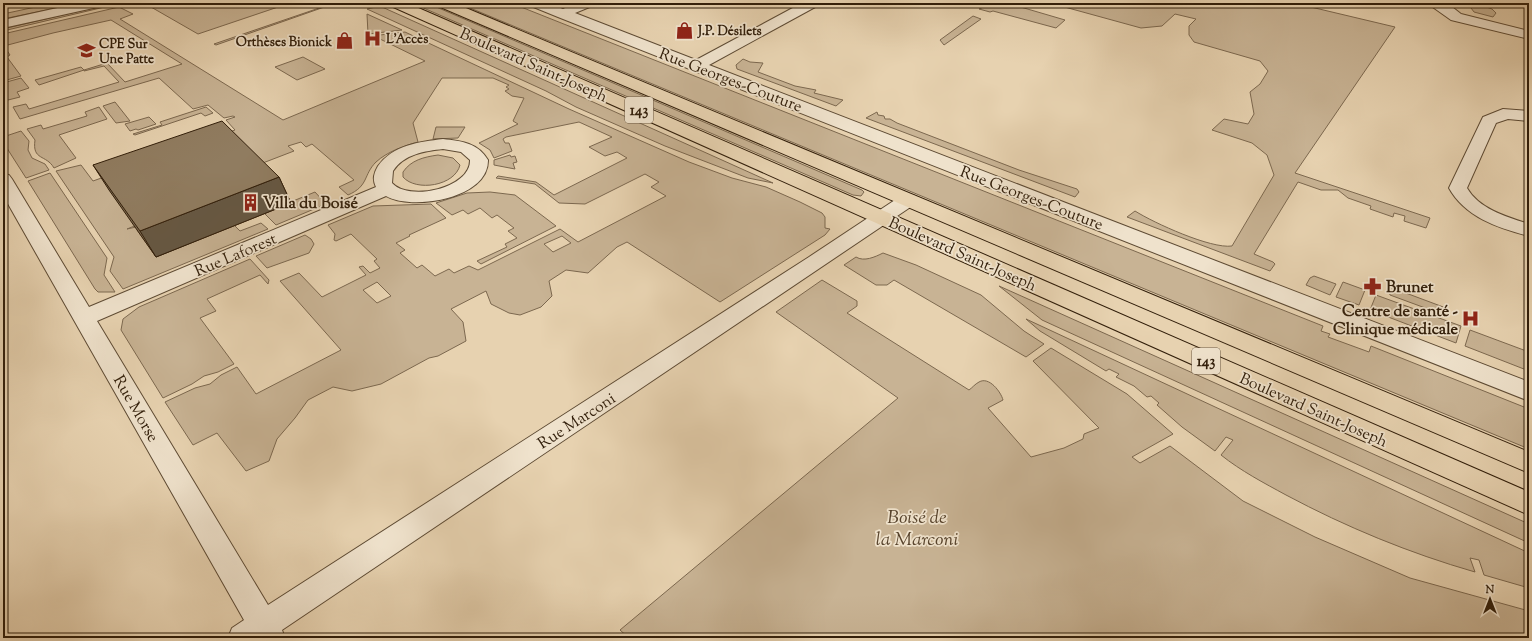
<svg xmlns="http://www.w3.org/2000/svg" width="1532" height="641" font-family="'Sorts Mill Goudy',serif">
  <rect width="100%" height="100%" fill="#e7d2b0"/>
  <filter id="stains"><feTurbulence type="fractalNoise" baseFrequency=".005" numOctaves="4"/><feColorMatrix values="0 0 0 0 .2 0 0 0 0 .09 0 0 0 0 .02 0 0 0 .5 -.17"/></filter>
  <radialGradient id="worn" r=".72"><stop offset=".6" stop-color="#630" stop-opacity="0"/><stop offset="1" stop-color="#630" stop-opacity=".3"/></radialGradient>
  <g fill="#c8b394" stroke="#7c684f" fill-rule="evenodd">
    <polygon points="54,3 80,3 3,19 3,14"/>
    <polygon points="144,3 290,3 198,34"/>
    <polygon points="325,3 344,3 348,5 337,7 330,5 216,45 214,44 328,5"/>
    <polygon points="412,3 425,3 434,6 862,190 864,192 861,196 853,195"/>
    <polygon points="458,3 511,3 1323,326 1321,331 1330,334 1328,337 1369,352 1371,346 1529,409 1529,449"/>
    <polygon points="993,3 1007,3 1065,20 1056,28 993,11 990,12 979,9"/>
    <path d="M1050,3H1294L1395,27L1295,173L1430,218L1426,228L1404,221L1405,216L1394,213L1393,217L1370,209L1371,206L1348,198L1338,190H1321L1298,182L1254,254L1273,262L1275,264L1270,271L1127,217L1135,211C1154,223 1211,249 1232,246L1274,175L1267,155L1252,143L1212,130L1224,119L1248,124L1254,114L1250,92L1260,84L1268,71L1260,61L1194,42L1189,35V26L1196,19L1175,14L1162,26L1141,28Z"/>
    <polygon points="1476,3 1492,9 1496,13 1493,17 1474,12 1471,8"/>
    <polygon points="113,5 3,31 3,29 101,6"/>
    <path d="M119,7L133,14L120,19L283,120L425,61L380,39V35L405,32L569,109L689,162L732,178L766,187L800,202L822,213L825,217V228L830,229L825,235L720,302L627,242L617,247L588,273L566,270L549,281L552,296L541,307L520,315L509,313L491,304L486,291L451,309L463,322L466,341L438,356L429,358L381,384L352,391L333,387L308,400L295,418L277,439L269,461L246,471L217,433L193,445L165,402L195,388L210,384L221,375L237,367L256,394L341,350L280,281L299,273L322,297L366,275L359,267L363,266L370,273L380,268L374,261L377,259L351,234L336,241L334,240L335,234L328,225L373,206L431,204L446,218L409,235L410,236L396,243L405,250L400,253L417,268L422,265L435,276L449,269L454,273L469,266L478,270L560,229L578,242L666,196L651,187L659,182L645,174L585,204L559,203L535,184L496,178L498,176L536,182L554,195L627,158L617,152L605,156L589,147L612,137L579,122L506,137L503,139L505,143H509L512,151L494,158L490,150L479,143L518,124L513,121L524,98L512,96L505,91L509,89L506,87L509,85L493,78H442L413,123L418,142C403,146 387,152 376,162C363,175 369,186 348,195L339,187L354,180L312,144L306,147L301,142L288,146L294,151L255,166L142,223L127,229L136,227L210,202L137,230L156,257L234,225L240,231L261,223L268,229L123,289L110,271L114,257L56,171L81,165L93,181L235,130L226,120L235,117L233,116L224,118L208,105L193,109L159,78L20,119L13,107L26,104L29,109L119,82L104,66L84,71V70L107,63L125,82L182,64L111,20L53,33L4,46L10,55L7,57L21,76L3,81V34ZM562,236L571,243L553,252L544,244ZM377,282L391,296L377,303L363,290Z"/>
    <polygon points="376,7 382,7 773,183 748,178 665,146 576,107 546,91 367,9"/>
    <polygon points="367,14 402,30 368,34"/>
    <polygon points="973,16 981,19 944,45 940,40"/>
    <polygon points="303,57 325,69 297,80 275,67"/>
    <polygon points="743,59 750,62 763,63 758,72 795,86 816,90 814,93 843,100 836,106 737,69 736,65"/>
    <polygon points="81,67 84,70 39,85 35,80"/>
    <polygon points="21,78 29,88 17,92 20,97 8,100 3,93 3,83"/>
    <polygon points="115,102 130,121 116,123 103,106"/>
    <path d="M99,107L107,119L59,135L76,158L54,168C46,154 32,161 35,140L27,129L41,125L43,129L87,116L85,112Z"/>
    <polygon points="206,107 213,113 205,116 201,113 135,135 133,134 162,125 160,122"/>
    <polygon points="877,112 878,115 884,116 885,119 890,119 897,123 1019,170 1077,189 1079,192 1075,197 866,118"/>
    <polygon points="149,117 156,124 138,130 136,129 130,131 125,124"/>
    <polygon points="436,127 465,127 458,138 433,139"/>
    <polygon points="21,131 29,141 28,150 32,158 45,164 49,170 26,178 3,142 3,137"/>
    <path d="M438,155L453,158L460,165C455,186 416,192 403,177V172C411,160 424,157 438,155Z"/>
    <polygon points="510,155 511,157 515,156 517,162 513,163 515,169 494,165 494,160"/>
    <polygon points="50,173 107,258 104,275 115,292 98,292 95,289 28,181"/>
    <polygon points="315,192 326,204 276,225 264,213"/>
    <polygon points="490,192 515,195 556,226 481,264 477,261 507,247 505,244 517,238 508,231 514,228 497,215 492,218 480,208 468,214 463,210 452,215 436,203 467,193"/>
    <polygon points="305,235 311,239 314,244 309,253 267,268 256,256"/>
    <path d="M883,253L916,265L981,295L1024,331L1044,344L1026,357L894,280L887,285H876L844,265L856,257C864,262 875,257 883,253Z"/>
    <polygon points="250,259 269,280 268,284 260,275 207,299 216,311 200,318 234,364 218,372 204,376 192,384 163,398 121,330 123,319 139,307"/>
    <polygon points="1314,276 1336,284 1330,295 1306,285 1310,278"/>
    <path d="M822,280L857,301V306L847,313L969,390C972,388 975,384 979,382C989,376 1001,392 1003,400L988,408L1031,457L1064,448L1083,439L1084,434L1099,428L1033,361L1051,348L1127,394L1173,434L1132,457L1140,463L1170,446L1243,501L1315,537L1410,578L1529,611V638H629L620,630L898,398L776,312Z"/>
    <polygon points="1343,282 1365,290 1359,305 1336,297"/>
    <polygon points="999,286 1529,524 1529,543 1042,320"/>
    <polygon points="1387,286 1446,308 1428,309 1390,295"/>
    <polygon points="1376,295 1461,326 1456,343 1370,310"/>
    <path d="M1026,319L1529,553V588L1484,575L1479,560L1470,558L1475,572C1409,553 1346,527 1286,495C1264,483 1241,471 1221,455L1233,440L1226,437L1215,451L1182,427L1157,405L1159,403L1151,396L1147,397L1134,386L1116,377L1119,374L1109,369L1106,371L1040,331Z"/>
    <polygon points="1470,330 1529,352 1529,371 1465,346"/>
  </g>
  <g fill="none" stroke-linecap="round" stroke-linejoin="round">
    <defs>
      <g id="street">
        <polygon points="80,3 105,3 98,7 3,28 3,20"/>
        <polygon points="529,3 548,3 563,9 576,3 594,3 592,6 575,13 696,60 802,3 819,3 817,6 709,65 1529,382 1529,401 558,17 531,6"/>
        <polygon points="1427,3 1447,3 1461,14 1529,31 1529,39 1451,20"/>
        <path d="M1503,109L1529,111V121L1508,119L1496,123L1467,188C1479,209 1507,217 1529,224V236C1498,228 1465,217 1449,188L1483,117Z"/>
        <path d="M443,139C462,141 478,143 488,160C489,199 411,211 386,196L97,321L268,605L809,257L901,196L908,194L915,196L917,200L915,204L282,630L285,638H228L232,628L244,620L3,195V174L9,175L12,179L89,307L376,187C372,179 374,173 378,166C393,145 419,142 443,139ZM443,149L461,152L470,160C471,188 409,202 392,183L393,171C404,154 425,151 443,149Z"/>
      </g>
      <g id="primary">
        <polygon points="389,3 407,3 1529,492 1529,515 391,6"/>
        <polygon points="436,3 454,3 1529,452 1529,473 438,6"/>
      </g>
    </defs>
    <use href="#street" stroke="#5e4b34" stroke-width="2"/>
    <use href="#primary" stroke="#311e0a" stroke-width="2"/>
    <use href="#street" fill="#efe2cc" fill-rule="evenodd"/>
    <use href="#primary" fill="#e7d2b0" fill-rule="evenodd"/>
  </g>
  <polygon fill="#7c6b53" stroke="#311e0a" points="93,165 279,177 291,203 156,257 109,190"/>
  <polygon fill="#655743" stroke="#311e0a" points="279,177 291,203 156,257 140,231"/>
  <polygon fill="#907c60" stroke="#311e0a" points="222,121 279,177 140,231 93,165"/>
  <defs>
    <symbol id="shop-bare" viewBox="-9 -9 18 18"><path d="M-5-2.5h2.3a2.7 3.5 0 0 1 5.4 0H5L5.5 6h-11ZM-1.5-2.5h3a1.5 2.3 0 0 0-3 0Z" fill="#8f2418" stroke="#efe2cc" stroke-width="2.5" paint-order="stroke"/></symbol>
    <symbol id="hospital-bare" viewBox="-9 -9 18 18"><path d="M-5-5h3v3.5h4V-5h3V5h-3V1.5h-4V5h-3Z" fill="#8f2418" stroke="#efe2cc" stroke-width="2.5" paint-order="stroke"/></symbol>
    <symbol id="school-bare" viewBox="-9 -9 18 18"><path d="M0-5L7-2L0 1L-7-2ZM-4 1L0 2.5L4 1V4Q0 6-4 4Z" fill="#8f2418" stroke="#efe2cc" stroke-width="2.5" paint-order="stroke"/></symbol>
    <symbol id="building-bare" viewBox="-9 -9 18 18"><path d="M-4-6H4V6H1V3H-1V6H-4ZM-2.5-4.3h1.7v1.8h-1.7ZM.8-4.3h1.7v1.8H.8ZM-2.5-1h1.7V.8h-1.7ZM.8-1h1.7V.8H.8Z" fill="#8f2418" stroke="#efe2cc" stroke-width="2.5" paint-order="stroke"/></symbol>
    <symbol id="pharmacy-bare" viewBox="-9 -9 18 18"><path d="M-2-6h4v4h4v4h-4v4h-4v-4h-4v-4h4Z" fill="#8f2418" stroke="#efe2cc" stroke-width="2.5" paint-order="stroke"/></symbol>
  </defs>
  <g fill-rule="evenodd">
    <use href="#shop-bare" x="672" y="18" width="25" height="25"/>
    <use href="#hospital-bare" x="360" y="26" width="25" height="25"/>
    <use href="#shop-bare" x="332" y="28" width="25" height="25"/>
    <use href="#school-bare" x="74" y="38" width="25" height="25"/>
    <use href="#building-bare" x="238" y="190" width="25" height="25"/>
    <use href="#pharmacy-bare" x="1360" y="274" width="25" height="25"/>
    <use href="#hospital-bare" x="1458" y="306" width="25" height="25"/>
  </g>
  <g text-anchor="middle" stroke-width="3.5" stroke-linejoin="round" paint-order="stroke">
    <g font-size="13" font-weight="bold" fill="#311e0a" stroke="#efe2cc" text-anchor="start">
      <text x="698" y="35">J.P. Désilets</text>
      <text x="386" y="43">L'Accès</text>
      <text x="332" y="46" text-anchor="end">Orthèses Bionick</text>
      <text x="99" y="48">CPE Sur<tspan x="99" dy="15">Une Patte</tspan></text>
    </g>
    <g fill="#efe2cc" stroke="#6a5944" stroke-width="1">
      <rect x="625" y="97" width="28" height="26" rx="3"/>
      <rect x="1192" y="348" width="28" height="26" rx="3"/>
    </g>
    <g font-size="15" font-weight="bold" fill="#311e0a">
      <text x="639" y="115">143</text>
      <text x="1206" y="366">143</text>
    </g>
    <g font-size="16" fill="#311e0a" stroke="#efe2cc">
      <text transform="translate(534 64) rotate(24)" y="6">Boulevard Saint-Joseph</text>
      <text transform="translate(731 79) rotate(21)" y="6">Rue Georges-Couture</text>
      <text transform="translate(1032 197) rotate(21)" y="6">Rue Georges-Couture</text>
      <text transform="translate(963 253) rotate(24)" y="6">Boulevard Saint-Joseph</text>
      <text transform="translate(235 254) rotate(-23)" y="6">Rue Laforest</text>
      <text transform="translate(137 408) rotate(60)" y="6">Rue Morse</text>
      <text transform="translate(1314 409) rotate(24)" y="6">Boulevard Saint-Joseph</text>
      <text transform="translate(576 420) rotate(-33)" y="6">Rue Marconi</text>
    </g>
    <g font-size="16" font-weight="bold" fill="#311e0a" stroke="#efe2cc" text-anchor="start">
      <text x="263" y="208">Villa du Boisé</text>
      <text x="1386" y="292">Brunet</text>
      <text x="1458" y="316" text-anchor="end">Centre de santé -<tspan x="1458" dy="18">Clinique médicale</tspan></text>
    </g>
    <g font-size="19" font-style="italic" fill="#57432c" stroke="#efe2cc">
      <text x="917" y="523">Boisé de<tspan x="917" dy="22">la Marconi</tspan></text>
    </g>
  </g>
  <rect width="1532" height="641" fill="none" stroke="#e7d2b0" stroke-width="16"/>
  <rect x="4" y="4" width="1524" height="633" fill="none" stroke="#311e0a" stroke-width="2"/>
  <rect x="8" y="8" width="1516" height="625" fill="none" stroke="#311e0a"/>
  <g transform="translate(1490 599)" stroke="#efe2cc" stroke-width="3" paint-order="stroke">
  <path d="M0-3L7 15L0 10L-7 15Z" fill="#311e0a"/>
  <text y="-6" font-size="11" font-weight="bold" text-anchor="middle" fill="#311e0a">N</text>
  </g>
  <rect width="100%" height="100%" filter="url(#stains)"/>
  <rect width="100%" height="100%" fill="url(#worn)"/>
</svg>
